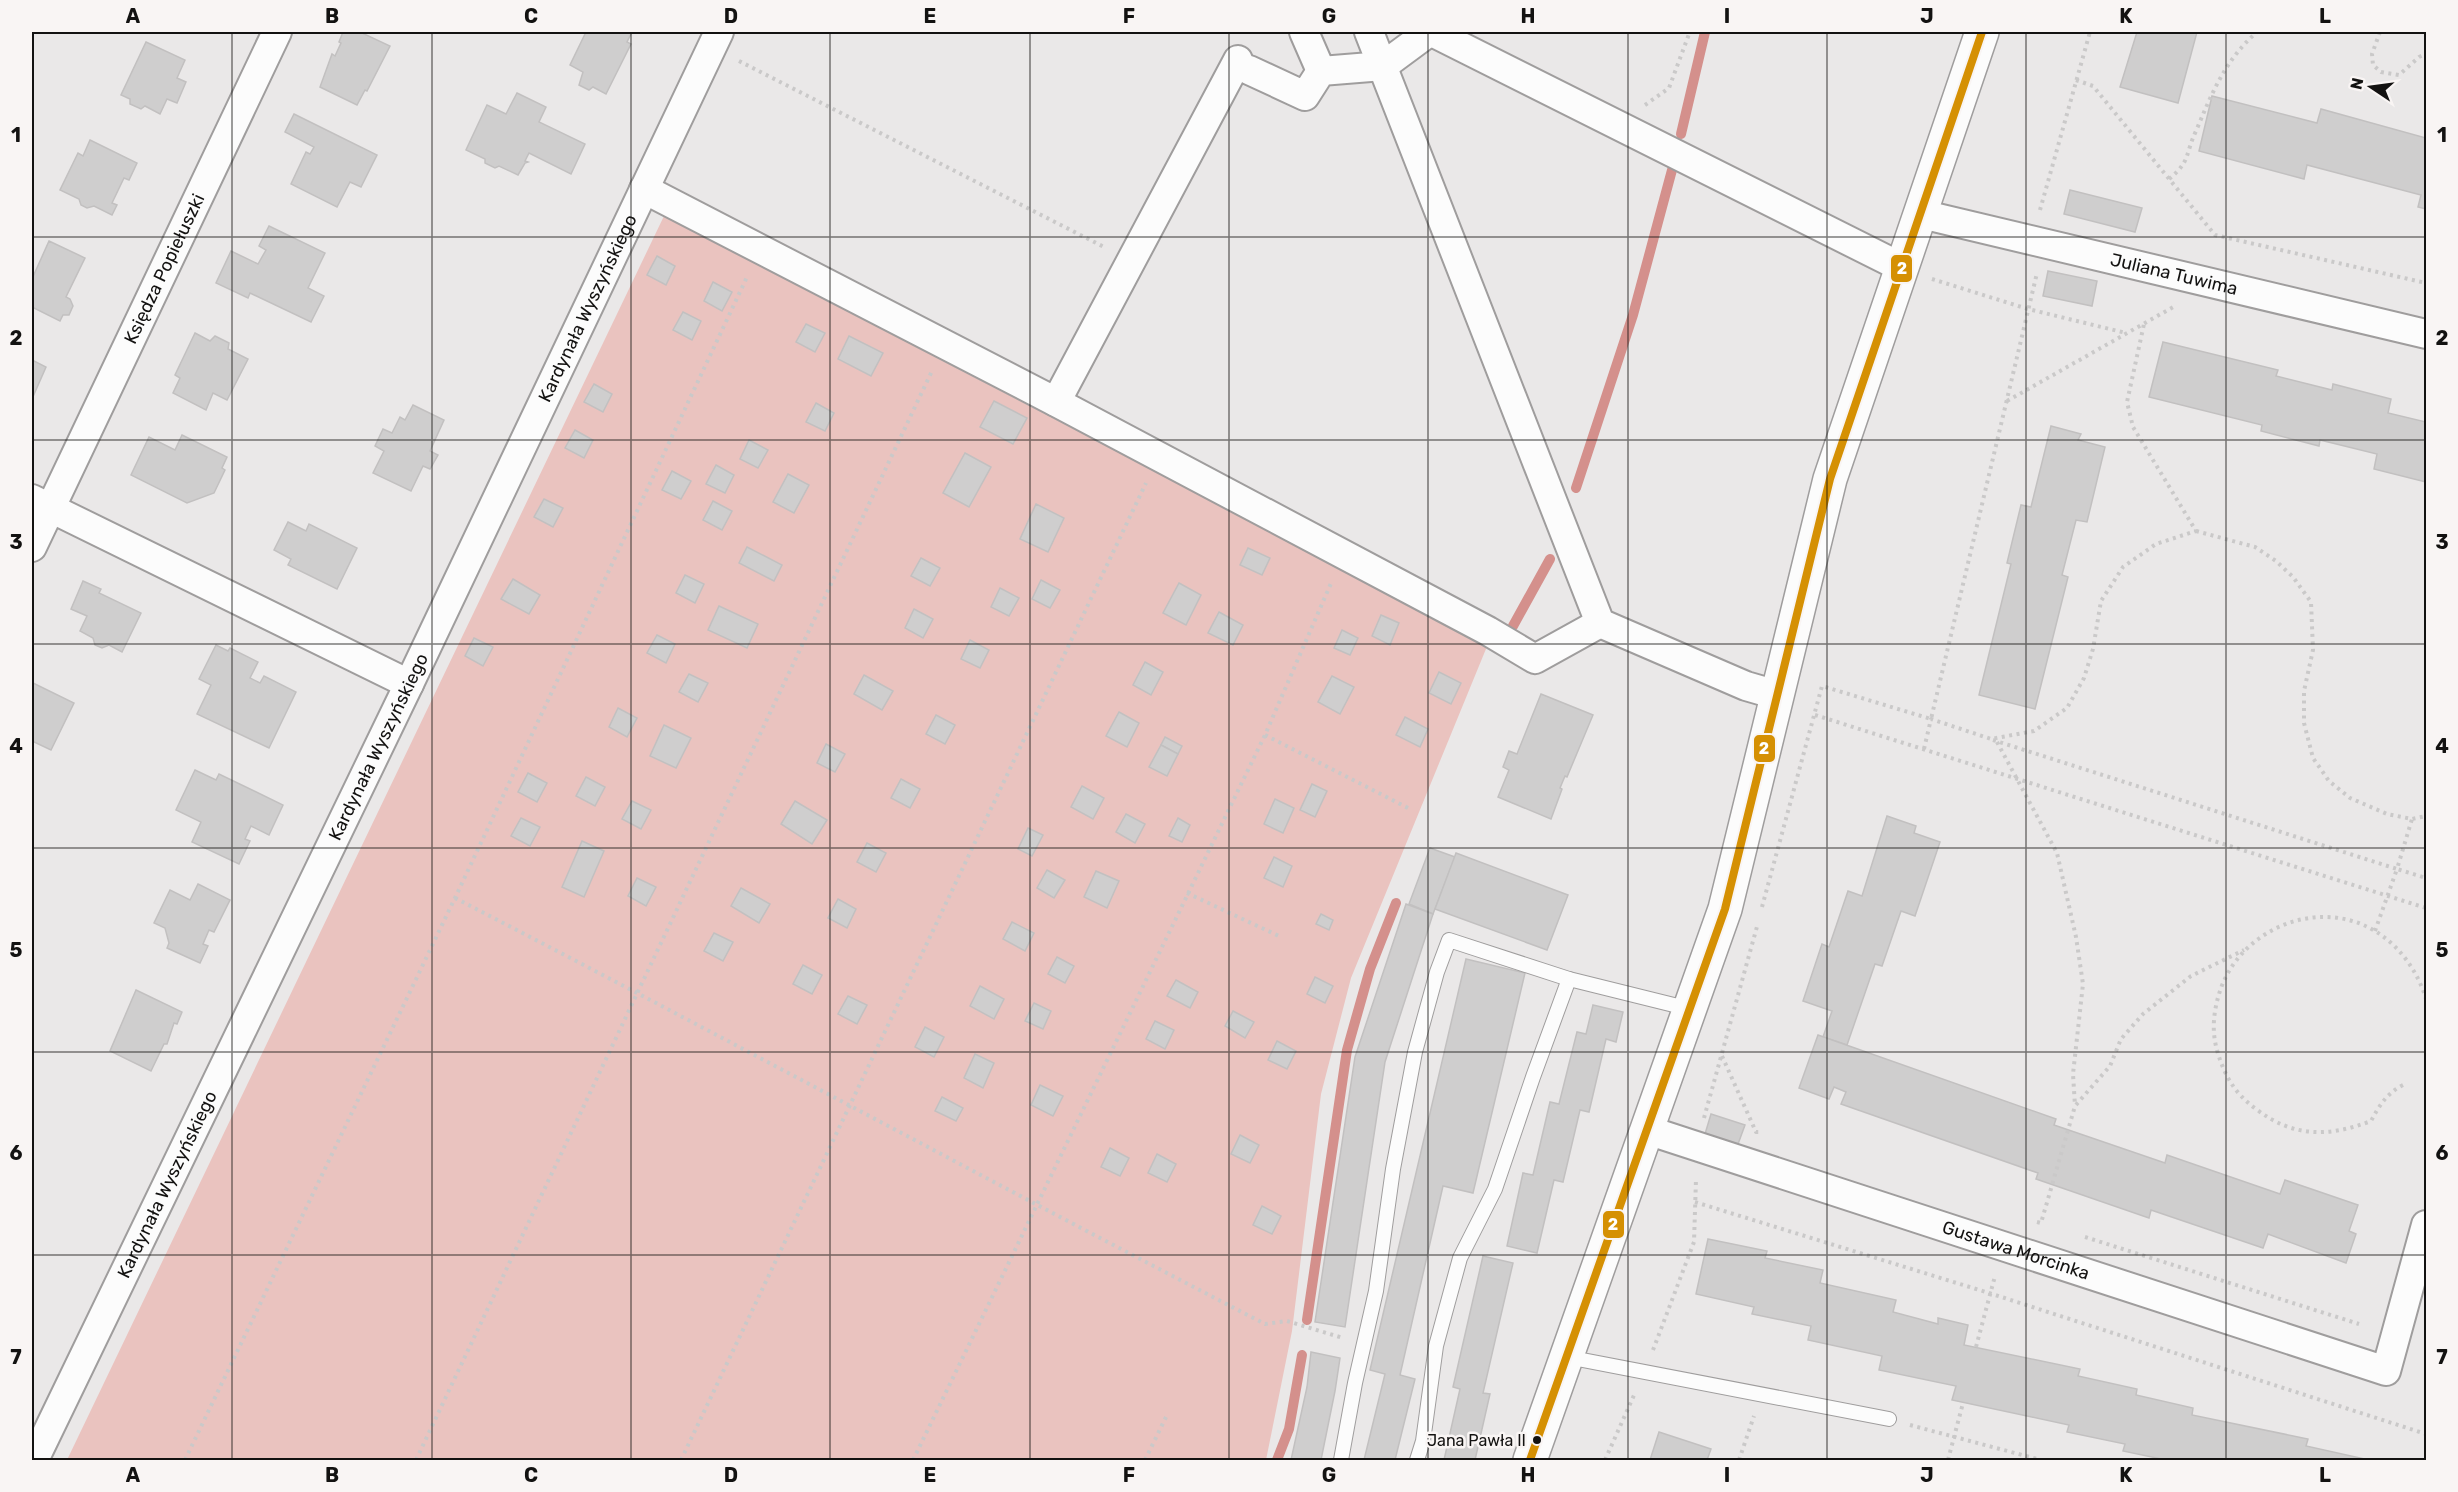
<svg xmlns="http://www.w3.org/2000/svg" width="2458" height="1492" font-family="Rubik,sans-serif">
  <rect width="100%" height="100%" fill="#eae8e8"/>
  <polygon fill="#eac3bf" points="664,216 1488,644 1351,978 1321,1094 1292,1331 1266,1460 67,1460"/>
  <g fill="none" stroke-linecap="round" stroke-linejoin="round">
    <g stroke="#d4908c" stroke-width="10">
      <polyline points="1681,134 1705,32"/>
      <polyline points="1576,488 1633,315 1672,170"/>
      <polyline points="1513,626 1550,559"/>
      <polyline points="1307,1320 1347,1050 1370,969 1396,903"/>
      <polyline points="1277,1460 1289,1429 1302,1355"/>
    </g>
  </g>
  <g fill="#cfcece" stroke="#c2c0c0" stroke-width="1.5">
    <polygon points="343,32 360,32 390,46 367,91 365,90 357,105 320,87 332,54 335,56 341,43 339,42"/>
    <polygon points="586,32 632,32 627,42 631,44 606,94 593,87 589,90 579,85 583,72 570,65"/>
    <polygon points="2137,32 2197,32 2178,103 2120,87"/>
    <polygon points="146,42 185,60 177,78 186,82 177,103 167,99 160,114 145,106 141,109 130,104 130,99 121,95"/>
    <polygon points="517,93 546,107 539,122 585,144 571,174 529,153 525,161 528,162 525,163 518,175 499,166 495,168 485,163 485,159 466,150 487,105 506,114"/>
    <polygon points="2212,96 2317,123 2321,109 2426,138 2426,209 2418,207 2421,195 2307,165 2304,179 2199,151"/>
    <polygon points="294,114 377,155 361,187 350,182 337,207 291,184 306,152 310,154 314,147 285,132"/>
    <polygon points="90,140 137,163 129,180 124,178 112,203 117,205 112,215 94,206 87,208 81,205 79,199 60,190 78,153 83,156"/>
    <polygon points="2070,190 2142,208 2135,232 2064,214"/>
    <polygon points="269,226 325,253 308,288 324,296 311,322 250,293 248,298 216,283 231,251 258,264 266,250 259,246"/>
    <polygon points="49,241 85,258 66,297 70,299 73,306 69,315 63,315 60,321 32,307 32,279"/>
    <polygon points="657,256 675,266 666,285 647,275"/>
    <polygon points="2048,271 2097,281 2092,306 2043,296"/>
    <polygon points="713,282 732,292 722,311 704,301"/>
    <polygon points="683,312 701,321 692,340 673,330"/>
    <polygon points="806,324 825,333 815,352 796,342"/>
    <polygon points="195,333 210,341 215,336 229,343 228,349 248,359 227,400 213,393 206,410 173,393 180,378 175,375"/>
    <polygon points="849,336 883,353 871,376 838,359"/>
    <polygon points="2163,342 2278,370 2276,376 2332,390 2333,384 2391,399 2388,413 2426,422 2426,482 2374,469 2377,454 2320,440 2319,446 2261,431 2262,425 2149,397"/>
    <polygon points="32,360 46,367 32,399"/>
    <polygon points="594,384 612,394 603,412 584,402"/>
    <polygon points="994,401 1027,418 1013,444 980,427"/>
    <polygon points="816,403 834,413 825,431 806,422"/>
    <polygon points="413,405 444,420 430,451 438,455 430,469 423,466 411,491 373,473 384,451 375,446 383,429 392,433 400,417 405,420"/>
    <polygon points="2051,426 2081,434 2078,440 2105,447 2087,522 2076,520 2062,575 2068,577 2035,709 1979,695 2011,564 2007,563 2021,505 2031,507"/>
    <polygon points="575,430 593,440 584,458 565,448"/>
    <polygon points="182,435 227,457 222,468 225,470 214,493 187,503 131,475 149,437 175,450"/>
    <polygon points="749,440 768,450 758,468 740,459"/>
    <polygon points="965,453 991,467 969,507 943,493"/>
    <polygon points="716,465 734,475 725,493 706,484"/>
    <polygon points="672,471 691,481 681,499 662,490"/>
    <polygon points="788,474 809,485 794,513 773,502"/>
    <polygon points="544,499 563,508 553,527 534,517"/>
    <polygon points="713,501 732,511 722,530 703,520"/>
    <polygon points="1036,504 1064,518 1048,552 1020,539"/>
    <polygon points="288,522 306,531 309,524 357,548 337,589 288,565 291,559 274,550"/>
    <polygon points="747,547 782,565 774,581 739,563"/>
    <polygon points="1248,548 1270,558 1262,575 1240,565"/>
    <polygon points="921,558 940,568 930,586 911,576"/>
    <polygon points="685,575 704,584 695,603 676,593"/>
    <polygon points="513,579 540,595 529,614 501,599"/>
    <polygon points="1041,580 1060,590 1050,608 1032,599"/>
    <polygon points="83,581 101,589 99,593 141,613 122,652 109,645 102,648 95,645 93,638 80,631 87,616 71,609"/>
    <polygon points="1179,583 1201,595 1186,625 1163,613"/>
    <polygon points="1000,588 1019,598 1009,616 991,607"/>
    <polygon points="719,606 758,624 747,648 708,630"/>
    <polygon points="914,609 933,619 923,638 905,628"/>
    <polygon points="1219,612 1243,625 1233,645 1208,633"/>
    <polygon points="1381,615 1399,623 1390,645 1372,636"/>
    <polygon points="1342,630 1358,638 1350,655 1334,648"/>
    <polygon points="657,635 675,644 666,663 647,653"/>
    <polygon points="474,638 493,647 483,666 465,656"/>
    <polygon points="970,640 989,650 980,668 961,659"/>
    <polygon points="216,645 228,651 230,648 258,662 250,678 260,683 264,676 296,692 269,748 197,714 211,685 199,679"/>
    <polygon points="1145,662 1163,672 1151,695 1133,685"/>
    <polygon points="1439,672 1461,683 1451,704 1429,693"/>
    <polygon points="689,674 708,683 698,702 679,692"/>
    <polygon points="864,675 893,691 882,710 854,694"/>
    <polygon points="1332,676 1354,687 1340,714 1318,702"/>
    <polygon points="33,683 74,703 51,750 32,741"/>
    <polygon points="1541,694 1593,715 1567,777 1565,776 1560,788 1562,789 1551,819 1498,797 1509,770 1503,767 1509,751 1517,754"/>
    <polygon points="618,708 637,718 627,737 609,727"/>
    <polygon points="1119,712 1139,723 1127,747 1106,736"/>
    <polygon points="936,715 955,725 945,744 926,734"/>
    <polygon points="1405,717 1428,729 1420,747 1396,735"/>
    <polygon points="664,725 691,738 676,768 650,756"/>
    <polygon points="1165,737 1182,746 1178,754 1161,745"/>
    <polygon points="826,744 845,754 835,772 817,763"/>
    <polygon points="1161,745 1178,754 1167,776 1149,767"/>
    <polygon points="195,770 216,780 219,774 283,805 269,835 251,826 245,839 250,841 239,864 192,842 201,822 176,810"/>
    <polygon points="528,773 547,783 537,802 518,792"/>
    <polygon points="586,777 605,787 595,806 576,796"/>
    <polygon points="901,779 920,789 910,808 891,798"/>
    <polygon points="1312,784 1327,791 1315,817 1300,810"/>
    <polygon points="1082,786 1104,798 1093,819 1071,807"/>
    <polygon points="1275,799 1294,808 1283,833 1264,824"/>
    <polygon points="632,801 651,810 641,829 622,819"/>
    <polygon points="795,801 827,820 812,844 781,824"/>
    <polygon points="1126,814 1145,824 1135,843 1116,832"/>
    <polygon points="1887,816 1916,826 1914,833 1940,842 1915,916 1901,911 1882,966 1875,964 1847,1045 1823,1037 1832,1011 1803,1001 1822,944 1829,947 1848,891 1862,896"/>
    <polygon points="521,818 540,827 530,846 511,836"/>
    <polygon points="1178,818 1190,825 1182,842 1169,836"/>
    <polygon points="1028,828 1043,835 1032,856 1018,849"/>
    <polygon points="582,841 604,851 584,897 562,887"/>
    <polygon points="867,843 886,853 876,872 857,862"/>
    <polygon points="1430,848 1455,857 1433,914 1409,904"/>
    <polygon points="1456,853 1568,895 1547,950 1435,909"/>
    <polygon points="1274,857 1292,866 1283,887 1264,878"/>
    <polygon points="1047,870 1065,880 1054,898 1037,888"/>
    <polygon points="1096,871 1119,881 1107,908 1084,897"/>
    <polygon points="637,878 656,887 646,906 628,896"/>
    <polygon points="198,884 230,900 214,932 209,930 203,944 208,946 200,963 167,948 169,943 165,928 154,923 170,890 190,900"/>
    <polygon points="741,888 770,904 759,923 731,906"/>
    <polygon points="838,899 856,909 847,928 828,918"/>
    <polygon points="1406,904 1433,914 1385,1062 1345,1327 1315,1322 1355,1057"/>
    <polygon points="1321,914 1333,920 1329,930 1316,924"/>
    <polygon points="1012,922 1034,933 1025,951 1003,939"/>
    <polygon points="714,933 733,942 723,961 704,951"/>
    <polygon points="1057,957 1074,966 1065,983 1048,974"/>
    <polygon points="1466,959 1525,973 1473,1193 1443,1186 1400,1375 1415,1379 1395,1460 1364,1460 1385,1374 1370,1370"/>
    <polygon points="803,965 822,975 812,994 793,984"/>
    <polygon points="1315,977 1333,986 1325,1003 1307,994"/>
    <polygon points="1176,980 1198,992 1190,1008 1167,996"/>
    <polygon points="980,986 1004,999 994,1019 970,1006"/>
    <polygon points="136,990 182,1012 177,1024 174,1023 167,1044 164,1044 151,1071 110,1051"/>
    <polygon points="848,996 867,1005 857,1024 838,1014"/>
    <polygon points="1034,1003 1051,1011 1043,1029 1025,1021"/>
    <polygon points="1593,1005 1623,1012 1616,1042 1606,1039 1589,1112 1580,1110 1563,1182 1554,1180 1537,1253 1507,1246 1523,1173 1533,1175 1550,1102 1559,1104 1577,1032 1586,1034"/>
    <polygon points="1233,1011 1254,1022 1245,1038 1225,1026"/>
    <polygon points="1155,1021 1174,1030 1165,1049 1146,1039"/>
    <polygon points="925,1027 944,1037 934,1057 915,1047"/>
    <polygon points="1818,1035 2056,1119 2054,1125 2165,1163 2167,1155 2280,1194 2285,1180 2358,1205 2349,1231 2356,1234 2346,1263 2268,1234 2263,1248 2151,1210 2149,1218 2036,1179 2038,1173 1841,1104 1846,1092 1834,1087 1829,1099 1799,1088"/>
    <polygon points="1277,1041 1296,1051 1287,1069 1268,1060"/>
    <polygon points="975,1054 994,1063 983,1088 964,1078"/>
    <polygon points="1040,1085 1063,1096 1053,1116 1031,1105"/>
    <polygon points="942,1097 963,1108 956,1121 935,1111"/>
    <polygon points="1711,1114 1745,1125 1738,1144 1705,1134"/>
    <polygon points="1240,1135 1259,1145 1250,1163 1231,1154"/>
    <polygon points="1110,1148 1129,1158 1120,1176 1101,1167"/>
    <polygon points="1157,1154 1176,1164 1167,1182 1148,1173"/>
    <polygon points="1262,1206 1281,1216 1272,1234 1253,1225"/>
    <polygon points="1708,1239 1767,1251 1765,1258 1823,1270 1820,1283 1896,1300 1893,1312 1938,1324 1938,1318 1968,1325 1964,1345 2080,1369 2078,1376 2137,1389 2136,1395 2193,1408 2192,1415 2308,1439 2306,1446 2365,1459 2365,1460 2166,1460 2123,1451 2125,1444 2067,1432 2069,1425 1952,1400 1956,1386 1879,1370 1882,1356 1808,1340 1811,1326 1752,1314 1754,1307 1696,1294"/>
    <polygon points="1483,1256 1513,1263 1483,1393 1490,1394 1475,1460 1444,1460 1460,1389 1453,1387"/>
    <polygon points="1311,1352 1340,1358 1335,1391 1321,1460 1291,1460 1307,1387"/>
    <polygon points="1659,1432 1711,1449 1707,1460 1650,1460"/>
  </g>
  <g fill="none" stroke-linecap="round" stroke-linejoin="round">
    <defs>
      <g id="lane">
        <polyline points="1567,1357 1889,1419"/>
        <polyline points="1341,1460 1355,1383 1376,1291 1393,1169 1415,1052 1437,972 1449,940 1569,979 1690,1009"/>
        <polyline points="1417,1460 1423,1441 1436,1346 1460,1258 1495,1189 1533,1077 1569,979"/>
      </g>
      <g id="street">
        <polyline points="1304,32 1321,71"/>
        <polyline points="1369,32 1600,623 1746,686 1777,695"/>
        <polyline points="1432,32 1903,268"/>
        <polyline points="1249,70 1305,96 1321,71 1383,66 1429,32"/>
        <polyline points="644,189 1056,402 1488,631 1535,659 1600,623"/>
        <path id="s1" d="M1921,214L2426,334"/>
        <polyline points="1056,402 1238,60"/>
        <polyline points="32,499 409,684"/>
        <path id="s2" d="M32,547L277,32"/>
        <path id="s3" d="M1647,1130L2386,1371L2426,1225"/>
        <path id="s4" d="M34,1460L409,684L719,32"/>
      </g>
      <polyline id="secondary" points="1530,1460 1725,909 1830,479 1982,32"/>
    </defs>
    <use href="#lane" stroke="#9f9d9d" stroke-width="16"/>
    <use href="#street" stroke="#9f9d9d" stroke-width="32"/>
    <use href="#secondary" stroke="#9f9d9d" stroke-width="36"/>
    <g stroke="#cac9c9" stroke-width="4" stroke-dasharray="3 4.5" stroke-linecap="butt">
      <polyline points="2380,32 2372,54 2373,65 2381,72 2399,75 2419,57 2426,54"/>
      <polyline points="739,61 1104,247"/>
      <polyline points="2076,80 2093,86 2215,235 2426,283"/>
      <polyline points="1645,105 1669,88 1689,34 1686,32"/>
      <path d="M2169,179C2191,161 2185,154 2196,131C2212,93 2225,60 2257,32"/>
      <polyline points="2040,210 2090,32"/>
      <polyline points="1932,279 2028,309 2126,333"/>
      <polyline points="2007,401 2175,306"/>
      <polyline points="2196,531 2255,547 2276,561 2293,577 2311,602 2313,650 2304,691 2304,723 2313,758 2329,781 2350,798 2387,814 2412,819 2426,816"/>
      <polyline points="1815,715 2426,908"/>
      <polyline points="1265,735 1410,809"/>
      <polyline points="1993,740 2397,869 2412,819"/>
      <polyline points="1997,742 2057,853 2076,937 2083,984 2073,1074 2075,1106"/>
      <polyline points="1924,749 1931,719 1991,739 2034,731 2067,708 2084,678 2093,649 2101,601 2123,567 2156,544 2196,531 2133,427 2127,402 2144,324"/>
      <polyline points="1187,893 1281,937"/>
      <path d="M455,898C726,1038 994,1184 1265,1324L1287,1321L1343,1338"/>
      <polyline points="1762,907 1822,686 1931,719 2037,273"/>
      <polyline points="2375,931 2397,869 2426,878"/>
      <polyline points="1722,1056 1756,1132 1759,1132"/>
      <path d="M2403,1085C2387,1093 2379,1106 2371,1121C2329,1137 2294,1138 2256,1109C2235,1094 2224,1075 2217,1050C2211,1029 2214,1008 2221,988C2243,928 2319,897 2375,931C2400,946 2418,972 2426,999"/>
      <polyline points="1704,1118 1758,923"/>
      <polyline points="1695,1202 1989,1293 2426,1434"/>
      <polyline points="2037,1222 2041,1223 2075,1106 2110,1066 2121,1039 2143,1014 2191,976 2244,950"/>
      <polyline points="2085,1237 2359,1324"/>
      <polyline points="1976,1347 1995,1276"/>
      <polyline points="1653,1350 1694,1242 1696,1179"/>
      <polyline points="1910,1425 2041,1460"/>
      <polyline points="185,1460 455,898 747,277"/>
      <polyline points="416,1460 932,371"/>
      <polyline points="681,1460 1146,483"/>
      <polyline points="913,1460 1265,735 1332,581"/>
      <polyline points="1145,1460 1166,1417"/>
      <polyline points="1605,1460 1635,1393"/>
      <polyline points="1739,1460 1754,1416"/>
      <polyline points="1948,1460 1963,1403"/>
    </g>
    <use href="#lane" stroke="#fcfcfc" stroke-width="14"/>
    <use href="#street" stroke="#fcfcfc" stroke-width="28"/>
    <use href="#secondary" stroke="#fcfcfc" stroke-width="33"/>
    <defs>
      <polyline id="bus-1" points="1530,1460 1725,909 1830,479 1982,32"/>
    </defs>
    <use href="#bus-1" stroke="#f9f5f4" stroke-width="12"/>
    <use href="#bus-1" stroke="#d59003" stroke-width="8"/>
  </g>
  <path fill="none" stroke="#131211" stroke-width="1.5" stroke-opacity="0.55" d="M232,32V1460M432,32V1460M631,32V1460M830,32V1460M1030,32V1460M1229,32V1460M1428,32V1460M1628,32V1460M1827,32V1460M2026,32V1460M2226,32V1460M32,237H2426M32,440H2426M32,644H2426M32,848H2426M32,1052H2426M32,1255H2426"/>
  <circle fill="#131211" stroke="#f9f5f4" stroke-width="2" cx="1537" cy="1440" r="5"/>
  <g text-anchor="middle" stroke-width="5" stroke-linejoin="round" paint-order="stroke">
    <g font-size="16" fill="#131211" stroke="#f9f5f4" text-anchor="end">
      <text x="1526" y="1446">Jana Pawła II</text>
    </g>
    <g font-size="18" fill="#131211" stroke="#f9f5f4">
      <text dy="6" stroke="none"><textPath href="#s2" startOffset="308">Księdza Popiełuszki</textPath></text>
      <text dy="6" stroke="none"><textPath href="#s1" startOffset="260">Juliana Tuwima</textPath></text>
      <text dy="6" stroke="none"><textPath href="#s4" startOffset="1278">Kardynała Wyszyńskiego</textPath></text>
      <text dy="6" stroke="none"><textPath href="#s4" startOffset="792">Kardynała Wyszyńskiego</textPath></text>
      <text dy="6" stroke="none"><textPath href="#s4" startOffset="306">Kardynała Wyszyńskiego</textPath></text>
      <text dy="6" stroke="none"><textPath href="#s3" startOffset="388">Gustawa Morcinka</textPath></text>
    </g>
  </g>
  <g stroke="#f9f5f4" stroke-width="2">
    <rect x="1890" y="254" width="23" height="29" rx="6" fill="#d59003"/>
    <rect x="1753" y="734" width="23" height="29" rx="6" fill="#d59003"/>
    <rect x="1602" y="1210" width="23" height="29" rx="6" fill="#d59003"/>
  </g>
  <g font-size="16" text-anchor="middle" font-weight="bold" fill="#fff">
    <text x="1902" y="274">2</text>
    <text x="1764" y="754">2</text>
    <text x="1613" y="1230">2</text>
  </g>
  <rect width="2458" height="1492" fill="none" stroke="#f9f5f4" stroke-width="66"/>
  <g transform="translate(2371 87) rotate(283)" stroke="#f9f5f4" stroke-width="4.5" paint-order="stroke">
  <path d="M0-4.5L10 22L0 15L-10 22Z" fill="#131211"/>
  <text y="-9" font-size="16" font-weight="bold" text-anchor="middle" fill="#131211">N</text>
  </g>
  <rect x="33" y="33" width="2392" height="1426" fill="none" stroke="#131211" stroke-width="2"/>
  <g font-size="20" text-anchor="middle" font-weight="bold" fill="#131211">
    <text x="133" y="23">A</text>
    <text x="332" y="23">B</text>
    <text x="531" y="23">C</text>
    <text x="731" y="23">D</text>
    <text x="930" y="23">E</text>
    <text x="1129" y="23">F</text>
    <text x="1329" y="23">G</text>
    <text x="1528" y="23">H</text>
    <text x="1727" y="23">I</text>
    <text x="1927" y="23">J</text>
    <text x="2126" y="23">K</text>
    <text x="2325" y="23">L</text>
    <text x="16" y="142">1</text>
    <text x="2442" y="142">1</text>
    <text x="16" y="345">2</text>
    <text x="2442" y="345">2</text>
    <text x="16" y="549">3</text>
    <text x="2442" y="549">3</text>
    <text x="16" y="753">4</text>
    <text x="2442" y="753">4</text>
    <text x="16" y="957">5</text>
    <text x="2442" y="957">5</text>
    <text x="16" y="1160">6</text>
    <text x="2442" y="1160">6</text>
    <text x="16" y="1364">7</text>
    <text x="2442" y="1364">7</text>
    <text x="133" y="1482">A</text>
    <text x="332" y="1482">B</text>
    <text x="531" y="1482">C</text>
    <text x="731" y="1482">D</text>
    <text x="930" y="1482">E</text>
    <text x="1129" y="1482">F</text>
    <text x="1329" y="1482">G</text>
    <text x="1528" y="1482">H</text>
    <text x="1727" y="1482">I</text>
    <text x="1927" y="1482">J</text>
    <text x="2126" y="1482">K</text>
    <text x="2325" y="1482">L</text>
  </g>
</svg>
